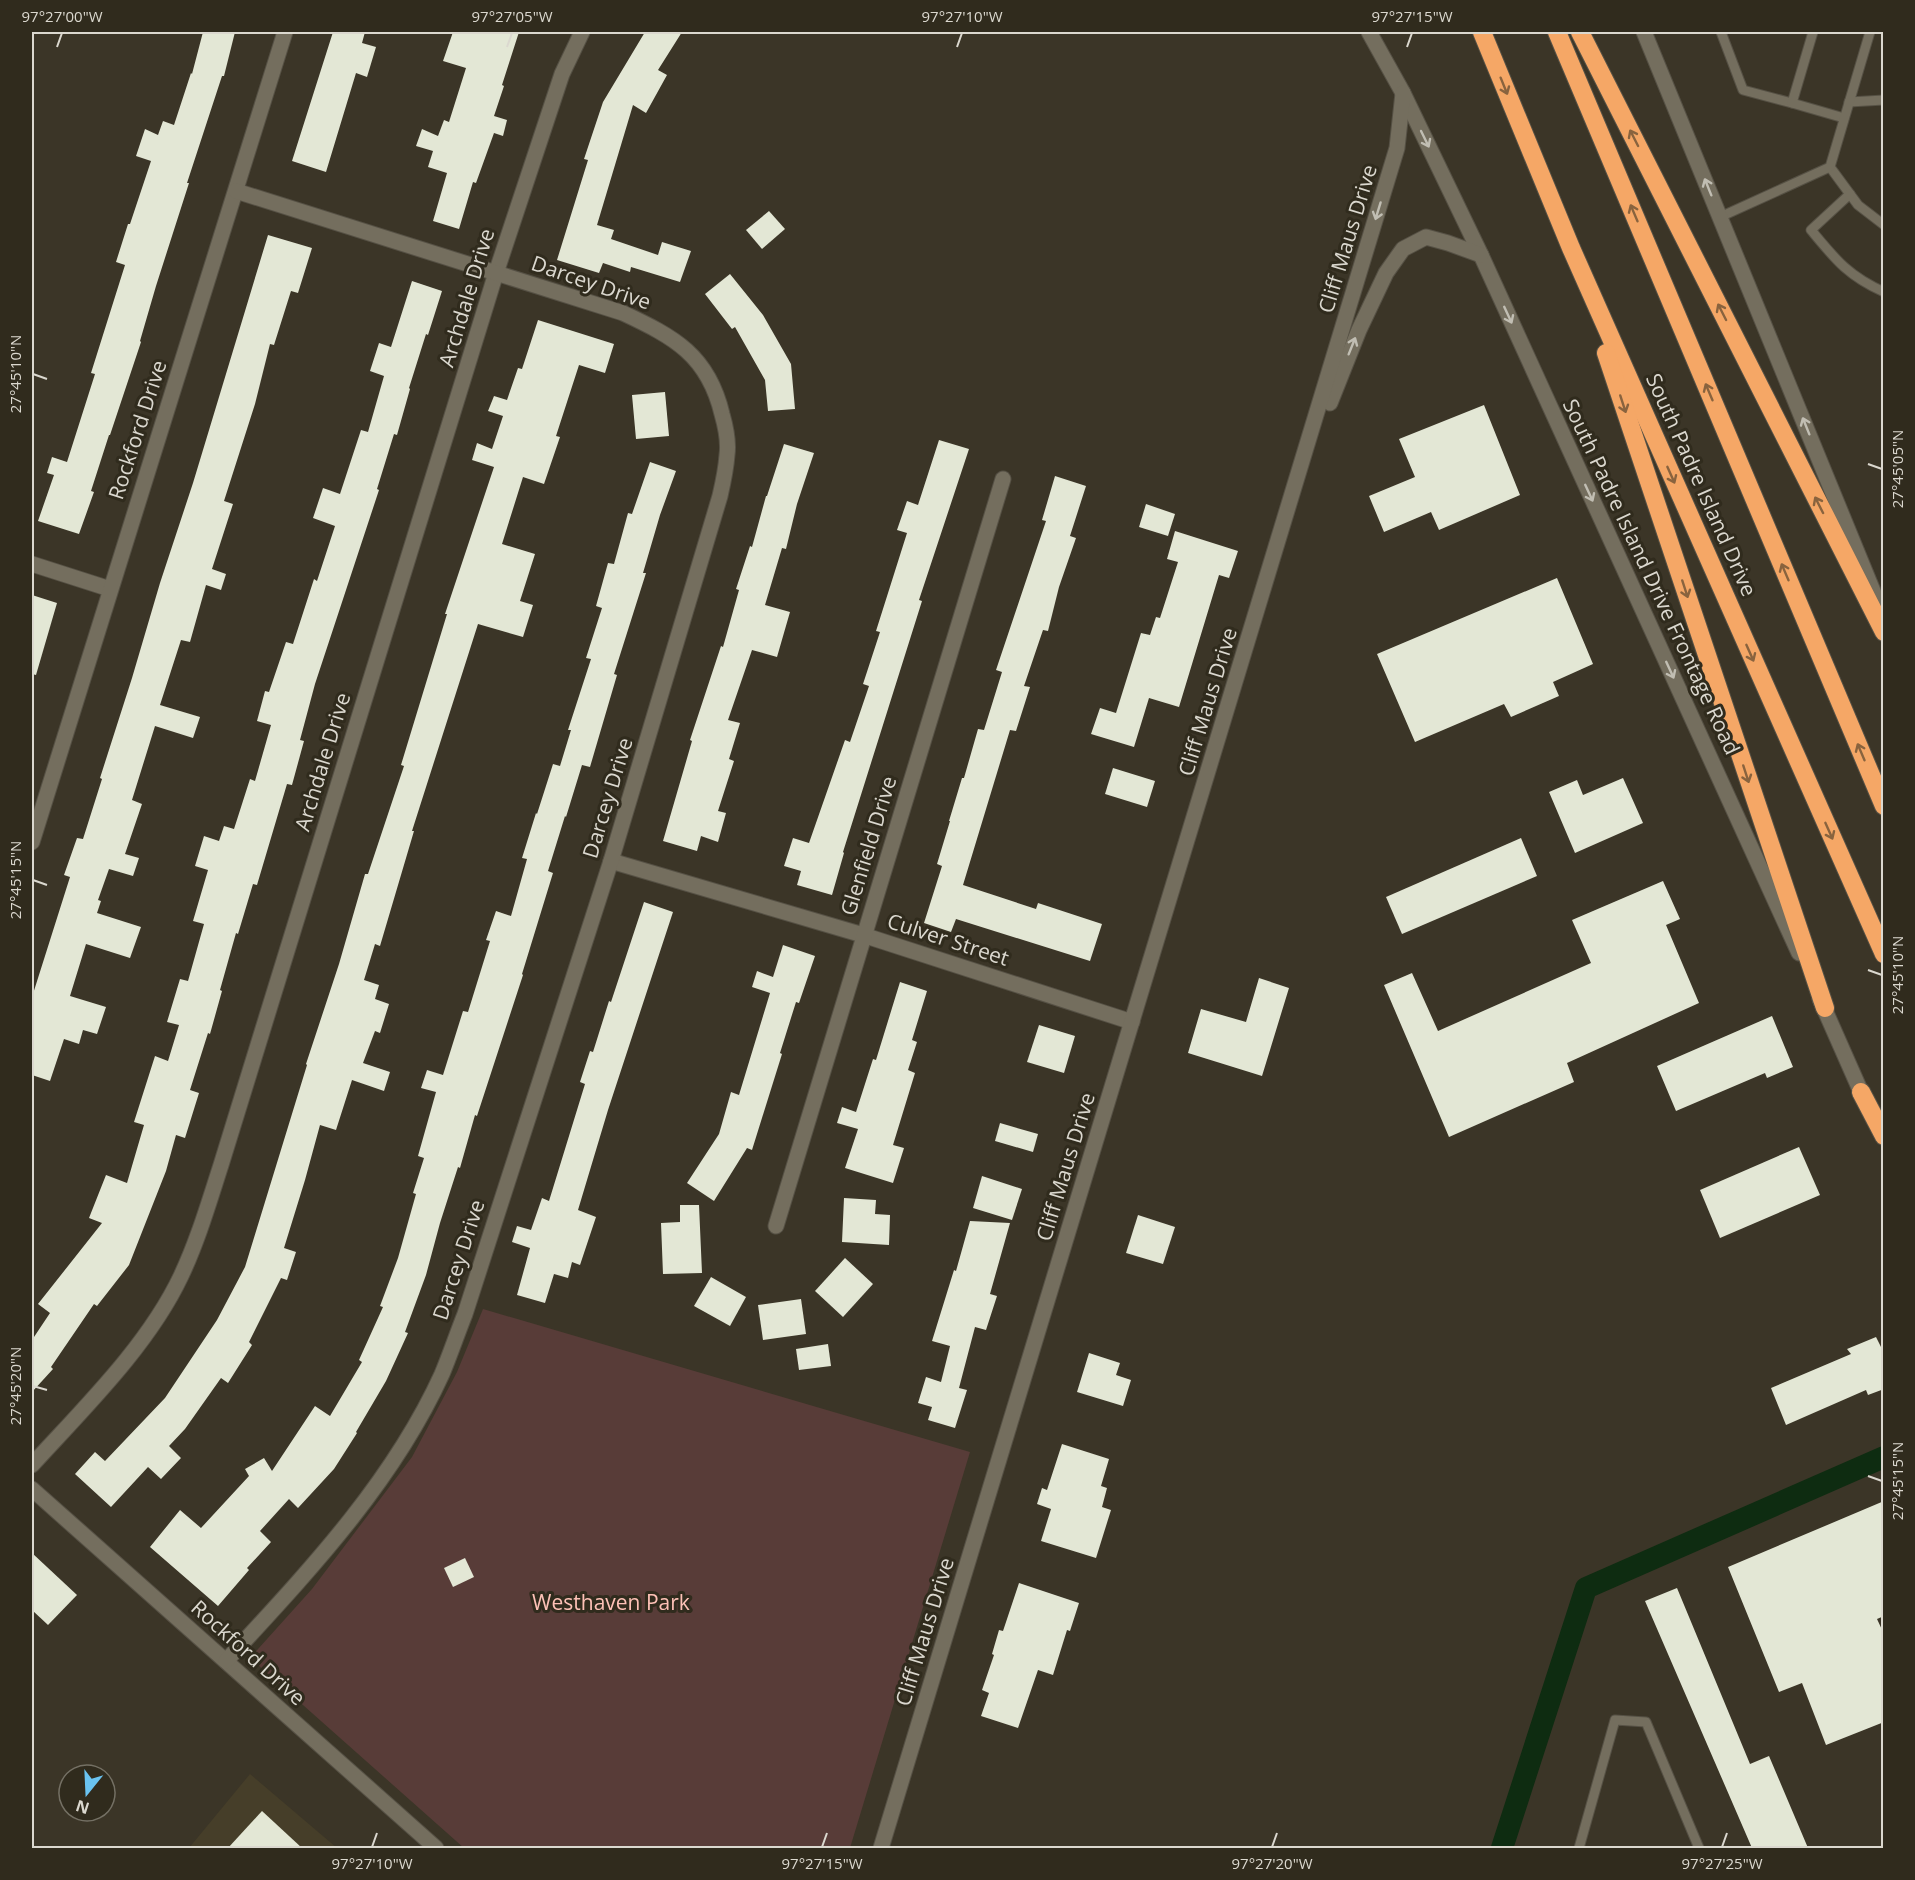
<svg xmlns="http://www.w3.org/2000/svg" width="1915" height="1880" font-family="'Open Sans',sans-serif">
  <rect width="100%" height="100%" fill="#3b3527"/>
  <polygon fill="#463e29" points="250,1774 337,1848 189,1848"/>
  <polygon fill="#583c38" points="483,1309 970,1452 850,1848 464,1848 250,1658 312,1589 412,1457 457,1372"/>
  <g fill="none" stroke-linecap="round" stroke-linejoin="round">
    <polyline stroke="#0e2c11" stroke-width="22" points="1502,1848 1586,1588 1884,1457"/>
  </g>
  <g fill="#e3e7d5">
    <polygon points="203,32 235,32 224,76 222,76 187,183 189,183 156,286 140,341 141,342 110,435 109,435 91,491 94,492 79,534 38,521 54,475 47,473 52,457 67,462 95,374 91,373 125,265 116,262 128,224 130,224 151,161 136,156 145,129 158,135 163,121 174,125 191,73 192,74"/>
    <polygon points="333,32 365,32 362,43 376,47 367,77 356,73 326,172 292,161"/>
    <polygon points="453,32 519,32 502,85 504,86 494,116 507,120 503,136 494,133 476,183 473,182 459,229 433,221 447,173 428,167 433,151 416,146 422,129 438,136 444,120 449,122 466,68 443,61"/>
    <polygon points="645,32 682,32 658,70 667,75 646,113 633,105 597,225 614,230 611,239 658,255 662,242 691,251 680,282 631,267 630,272 603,263 599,273 557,260 588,160 584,159 603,102"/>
    <polygon points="769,211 785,229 762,249 746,230"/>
    <polygon points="268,235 312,248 298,293 291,291 274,345 270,344 255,404 224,501 233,504 212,569 226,574 221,590 206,585 190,642 181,640 160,705 200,717 193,738 155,726 132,800 142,804 125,854 139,858 133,876 109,869 98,900 101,901 97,913 141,927 130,958 86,944 70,996 106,1007 97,1034 83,1030 79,1044 64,1039 50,1081 32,1075 32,997 70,877 64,875 77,838 83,839 102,779 100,778 132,678 160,583 193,483"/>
    <polygon points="730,274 763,315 791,364 795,409 768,411 765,380 735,327 732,329 705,294"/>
    <polygon points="412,281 442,291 428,335 426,334 409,388 410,389 397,435 394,434 377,489 379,490 315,684 300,740 304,741 292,785 287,784 257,885 253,884 238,934 236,933 220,990 222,991 210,1034 208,1033 190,1090 199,1093 185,1138 176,1135 166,1171 129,1265 97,1306 94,1304 51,1367 53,1369 32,1392 32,1340 50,1313 38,1304 102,1223 89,1218 106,1175 127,1183 144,1125 134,1122 155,1056 168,1061 179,1025 167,1022 180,979 188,981 204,924 193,921 208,870 195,866 204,836 219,841 224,826 234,829 250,779 255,781 271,725 257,721 265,691 269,692 286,642 293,644 314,579 317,581 335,526 313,518 323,488 340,494 361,430 368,432 384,376 370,371 379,343 391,347"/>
    <polygon points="538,320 614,344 605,373 579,365 556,436 560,437 544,484 523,477 502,544 535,554 520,601 533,605 523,637 478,624 412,831 414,831 380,946 375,944 364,980 379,985 375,999 389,1004 380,1033 375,1031 363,1063 390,1072 384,1091 352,1080 336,1130 320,1125 305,1180 284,1248 296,1252 287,1280 281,1278 249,1342 252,1345 228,1383 221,1378 185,1429 169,1446 181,1458 161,1479 148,1467 111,1507 75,1474 95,1452 105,1461 165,1398 217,1320 245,1267 307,1065 306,1064 339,964 365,874 368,874 404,766 401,765 447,614 445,614 494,467 472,460 477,443 492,449 503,416 488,411 494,396 507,400 518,368 522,369"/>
    <polygon points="665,392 669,436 636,439 632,395"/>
    <polygon points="1484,405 1520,495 1439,530 1431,512 1384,532 1369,496 1415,477 1399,439"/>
    <polygon points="939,440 969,449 919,600 922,601 843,852 844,853 832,895 797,885 801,871 784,866 793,838 809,843 845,740 850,742 869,686 863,684 880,632 876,631 907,533 897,530 907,501 918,505"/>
    <polygon points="784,444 814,453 797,504 786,549 782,548 765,605 790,612 777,657 752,650 728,720 740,723 729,759 734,761 718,811 726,813 718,842 701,836 697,851 663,841 692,741 690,740 721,646 723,647 739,590 736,589 750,546 752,547 766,496 767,496"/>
    <polygon points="650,462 676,471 660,515 643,573 646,573 614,674 617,675 590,767 582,765 566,817 565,816 548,871 553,873 522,974 523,975 477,1116 475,1115 460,1168 458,1167 440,1223 426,1275 405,1332 408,1333 386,1381 356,1432 357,1433 334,1469 298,1508 289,1499 260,1531 271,1542 247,1568 249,1570 218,1606 150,1547 180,1510 201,1528 249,1476 245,1469 264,1458 272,1471 315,1406 330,1416 362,1362 359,1360 383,1307 380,1306 398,1258 416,1194 413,1193 424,1158 418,1156 436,1092 421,1088 427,1070 443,1075 463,1011 468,1012 490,941 486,940 496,911 511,916 527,859 522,858 536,813 537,814 553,764 560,766 571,730 568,730 591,659 586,658 602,608 596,606 608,563 614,564 628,513 632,514"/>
    <polygon points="1055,476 1086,486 1070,536 1076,538 1059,587 1048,631 1043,630 1024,686 1030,687 1016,731 1010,730 963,885 1036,909 1038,903 1102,924 1090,961 956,919 951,932 924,923 942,866 937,864 950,821 949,821 962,778 964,778 978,729 984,730 1002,672 996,670 1046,521 1042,520"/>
    <polygon points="1146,504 1175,514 1168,536 1139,527"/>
    <polygon points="1175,531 1238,551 1229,578 1219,575 1179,707 1149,698 1134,747 1091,734 1100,708 1116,713 1141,633 1150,635 1156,617 1160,618 1178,562 1167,559"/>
    <polygon points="1557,578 1593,664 1553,682 1559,696 1511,717 1504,704 1415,742 1377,654"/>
    <polygon points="32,595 57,603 36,675 32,674"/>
    <polygon points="1113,768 1155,781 1147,807 1105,794"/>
    <polygon points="1623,778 1643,823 1575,853 1549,792 1577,780 1583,795"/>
    <polygon points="1521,838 1537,876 1402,934 1386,897"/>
    <polygon points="1663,881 1680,919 1666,925 1699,1003 1567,1063 1574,1082 1449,1137 1384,985 1412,973 1438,1031 1591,963 1572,920"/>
    <polygon points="644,902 673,912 608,1110 578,1210 596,1217 580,1265 572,1262 568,1278 554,1274 545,1303 517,1295 530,1248 512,1242 517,1226 531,1230 542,1198 549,1201 585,1084 580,1082 590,1051 593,1052 609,1001 611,1002"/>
    <polygon points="783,945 815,956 799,1003 796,1002 780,1053 782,1054 752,1150 747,1148 714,1201 687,1183 719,1134 731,1092 739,1095 770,993 752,987 757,971 773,977"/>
    <polygon points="1259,978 1289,988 1262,1076 1188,1053 1201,1009 1246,1022"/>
    <polygon points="900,982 927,991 912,1040 917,1042 908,1070 915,1073 893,1145 904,1148 893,1183 845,1168 858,1129 837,1123 842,1107 856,1112 873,1059 876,1060"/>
    <polygon points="1772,1016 1793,1067 1767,1078 1765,1073 1676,1111 1657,1066"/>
    <polygon points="1039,1025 1075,1036 1064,1073 1027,1062"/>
    <polygon points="1000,1123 1038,1134 1033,1152 995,1141"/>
    <polygon points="1799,1147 1820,1195 1720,1238 1700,1190"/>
    <polygon points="982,1176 1022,1189 1012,1220 973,1208"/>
    <polygon points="844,1198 876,1200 875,1214 890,1215 889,1245 842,1242"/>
    <polygon points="680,1205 699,1205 702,1273 663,1274 661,1223 680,1222"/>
    <polygon points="1138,1215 1175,1227 1163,1264 1126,1253"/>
    <polygon points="970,1221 1010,1223 990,1294 997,1296 986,1330 975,1327 959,1388 967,1390 955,1428 928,1420 932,1407 918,1403 926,1377 941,1382 950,1346 932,1341 954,1270 956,1271"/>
    <polygon points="845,1258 873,1284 843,1317 815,1291"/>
    <polygon points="711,1277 746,1297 730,1326 694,1306"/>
    <polygon points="801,1299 806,1334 763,1340 758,1305"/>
    <polygon points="1876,1337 1884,1353 1884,1389 1868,1395 1866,1390 1786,1425 1771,1388 1851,1354 1847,1349"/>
    <polygon points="828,1344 831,1366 799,1370 796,1349"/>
    <polygon points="1089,1353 1120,1363 1116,1375 1131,1380 1123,1406 1077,1392"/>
    <polygon points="1062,1444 1109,1459 1101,1486 1107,1488 1102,1507 1111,1510 1096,1558 1041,1541 1051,1509 1037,1504 1042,1488 1047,1490"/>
    <polygon points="1884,1501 1884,1616 1877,1619 1884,1634 1884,1722 1826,1745 1802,1683 1779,1692 1728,1567"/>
    <polygon points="32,1553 77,1595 48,1625 32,1610"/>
    <polygon points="465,1558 474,1577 453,1587 444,1568"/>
    <polygon points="1019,1583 1079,1603 1070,1631 1067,1630 1053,1675 1038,1670 1018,1728 981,1716 989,1693 982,1690 994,1655 992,1654 999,1630 1003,1631"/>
    <polygon points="1677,1588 1750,1764 1769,1756 1808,1848 1752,1848 1645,1601"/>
    <polygon points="262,1811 302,1848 228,1848"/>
  </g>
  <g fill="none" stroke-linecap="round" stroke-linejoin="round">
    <defs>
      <g id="lane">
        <polyline points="1721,32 1743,90 1792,103"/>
        <polyline points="1813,32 1792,103 1844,118"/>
        <polyline points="1849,102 1884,100"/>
        <polyline points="1830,167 1858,205 1884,225"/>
        <path d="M1850,194L1811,230C1835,259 1848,276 1884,292"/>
        <polyline points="1720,217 1830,167 1870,32"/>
        <polyline points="1579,1848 1615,1720 1646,1722 1699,1848"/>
      </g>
      <g id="street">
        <polyline points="32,564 110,589"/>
        <polyline points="32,842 285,32"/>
        <polyline points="611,861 863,935 1132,1022"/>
        <polyline points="776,1226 1003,479"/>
        <path d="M32,1465C83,1409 148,1346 181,1276C198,1240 209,1202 221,1165L496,273L562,74L582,32"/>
        <polyline points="32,1489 436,1848"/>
        <path d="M226,1661C307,1573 392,1484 442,1374C450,1355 457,1334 465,1314L611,861L720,496C723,483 726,469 727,455C729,441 726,428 722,414C708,355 674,337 623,313L236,191"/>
      </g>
      <g id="secondary">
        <polyline points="1369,32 1403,93 1481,255 1799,953"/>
        <polyline points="1644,32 1880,608"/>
        <polyline points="1330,403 1359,330 1386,273 1403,249 1426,237 1448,243 1481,255"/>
        <polyline points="1820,999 1865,1101"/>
        <polyline points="881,1848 1397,148 1403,93"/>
      </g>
      <g id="highway">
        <polyline points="1482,32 1571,248 1884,954"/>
        <polyline points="1557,32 1884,806"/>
        <polyline points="1580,32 1884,632"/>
        <polyline points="1606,353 1825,1008"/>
        <polyline points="1861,1092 1884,1136"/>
      </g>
    </defs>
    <use href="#lane" stroke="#565145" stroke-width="11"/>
    <use href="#street" stroke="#565145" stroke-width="17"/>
    <use href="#secondary" stroke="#565145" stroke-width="17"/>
    <use href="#highway" stroke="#565145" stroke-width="20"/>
    <use href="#lane" stroke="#746e5e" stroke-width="9"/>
    <use href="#street" stroke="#746e5e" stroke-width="15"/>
    <use href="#secondary" stroke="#746e5e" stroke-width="15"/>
    <use href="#highway" stroke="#f5a766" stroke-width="18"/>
  </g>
  <defs><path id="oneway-shaft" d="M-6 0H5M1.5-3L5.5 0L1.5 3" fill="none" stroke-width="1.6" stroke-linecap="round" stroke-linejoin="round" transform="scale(1.5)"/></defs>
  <g stroke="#89633e">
    <use href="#oneway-shaft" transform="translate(1504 86) rotate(68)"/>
    <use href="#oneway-shaft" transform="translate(1634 138) rotate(-117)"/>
    <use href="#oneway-shaft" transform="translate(1634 213) rotate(-113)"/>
    <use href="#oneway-shaft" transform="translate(1722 312) rotate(-117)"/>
    <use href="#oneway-shaft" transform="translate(1709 392) rotate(-113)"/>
    <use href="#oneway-shaft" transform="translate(1623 404) rotate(72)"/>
    <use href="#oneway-shaft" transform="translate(1671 475) rotate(66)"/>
    <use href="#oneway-shaft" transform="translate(1819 505) rotate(-117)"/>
    <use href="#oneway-shaft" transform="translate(1785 572) rotate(-113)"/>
    <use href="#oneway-shaft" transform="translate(1685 589) rotate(72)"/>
    <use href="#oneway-shaft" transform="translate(1750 653) rotate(66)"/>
    <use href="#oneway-shaft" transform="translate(1861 752) rotate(-113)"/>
    <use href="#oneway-shaft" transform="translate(1746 774) rotate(72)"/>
    <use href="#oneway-shaft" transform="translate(1829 831) rotate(66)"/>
  </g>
  <g stroke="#c1beb3">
    <use href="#oneway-shaft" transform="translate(1425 139) rotate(64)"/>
    <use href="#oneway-shaft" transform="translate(1708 187) rotate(-112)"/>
    <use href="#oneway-shaft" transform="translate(1378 211) rotate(107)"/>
    <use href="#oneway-shaft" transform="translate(1508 315) rotate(65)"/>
    <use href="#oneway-shaft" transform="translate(1352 346) rotate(-68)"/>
    <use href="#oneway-shaft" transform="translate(1806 426) rotate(-112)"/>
    <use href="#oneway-shaft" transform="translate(1589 493) rotate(65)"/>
    <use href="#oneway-shaft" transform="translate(1670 670) rotate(65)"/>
  </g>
  <path fill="none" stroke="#dbd8cf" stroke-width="2" d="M57,47L62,33M507,47L512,33M957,47L962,33M1407,47L1412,33M33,374L47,379M1868,464L1882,469M33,880L47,885M1868,970L1882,975M33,1386L47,1390M1868,1476L1882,1481M372,1847L377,1833M822,1847L827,1833M1272,1847L1277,1833M1722,1847L1727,1833"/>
  <g text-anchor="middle" stroke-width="6" stroke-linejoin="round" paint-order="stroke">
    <g font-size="21" fill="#dbd8cf" stroke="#302b1d">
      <text transform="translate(1348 239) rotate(-73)" y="7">Cliff Maus Drive</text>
      <text transform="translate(591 283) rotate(19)" y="7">Darcey Drive</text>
      <text transform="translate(467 298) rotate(-73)" y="7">Archdale Drive</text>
      <text transform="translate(138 430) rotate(-72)" y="7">Rockford Drive</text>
      <text transform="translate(1701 485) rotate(66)" y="7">South Padre Island Drive</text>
      <text transform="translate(1651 577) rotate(65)" y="7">South Padre Island Drive Frontage Road</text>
      <text transform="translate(1208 702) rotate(-73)" y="7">Cliff Maus Drive</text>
      <text transform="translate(323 762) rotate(-73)" y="7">Archdale Drive</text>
      <text transform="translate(608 798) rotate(-73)" y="7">Darcey Drive</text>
      <text transform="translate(869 846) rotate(-73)" y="7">Glenfield Drive</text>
      <text transform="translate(948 940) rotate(18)" y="7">Culver Street</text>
      <text transform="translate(1066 1167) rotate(-73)" y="7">Cliff Maus Drive</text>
      <text transform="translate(459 1260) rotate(-72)" y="7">Darcey Drive</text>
      <text transform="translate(925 1632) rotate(-73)" y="7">Cliff Maus Drive</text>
      <text transform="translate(248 1653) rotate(42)" y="7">Rockford Drive</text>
    </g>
    <g font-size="21" fill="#fdc1b6" stroke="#302b1d">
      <text x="611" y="1610">Westhaven Park</text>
    </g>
  </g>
  <rect width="1915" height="1880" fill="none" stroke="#302b1d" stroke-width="66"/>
  <g transform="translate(87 1793) rotate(198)"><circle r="28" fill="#302b1d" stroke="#747064" stroke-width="1.5"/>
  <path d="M0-4.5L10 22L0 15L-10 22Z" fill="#6ac3f1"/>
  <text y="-9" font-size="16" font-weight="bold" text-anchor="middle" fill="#dbd8cf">N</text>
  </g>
  <rect x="33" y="33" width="1849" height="1814" fill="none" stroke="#dbd8cf" stroke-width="2"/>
  <g font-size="15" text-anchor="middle" fill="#dbd8cf">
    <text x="62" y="22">97°27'00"W</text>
    <text x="512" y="22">97°27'05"W</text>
    <text x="962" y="22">97°27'10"W</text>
    <text x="1412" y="22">97°27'15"W</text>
    <text transform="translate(16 374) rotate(-90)" y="5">27°45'10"N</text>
    <text transform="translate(1898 469) rotate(-90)" y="5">27°45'05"N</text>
    <text transform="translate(16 880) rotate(-90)" y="5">27°45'15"N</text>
    <text transform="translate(1898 975) rotate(-90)" y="5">27°45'10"N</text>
    <text transform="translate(16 1386) rotate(-90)" y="5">27°45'20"N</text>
    <text transform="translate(1898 1481) rotate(-90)" y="5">27°45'15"N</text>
    <text x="372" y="1869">97°27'10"W</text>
    <text x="822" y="1869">97°27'15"W</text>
    <text x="1272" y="1869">97°27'20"W</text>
    <text x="1722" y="1869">97°27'25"W</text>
  </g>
</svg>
